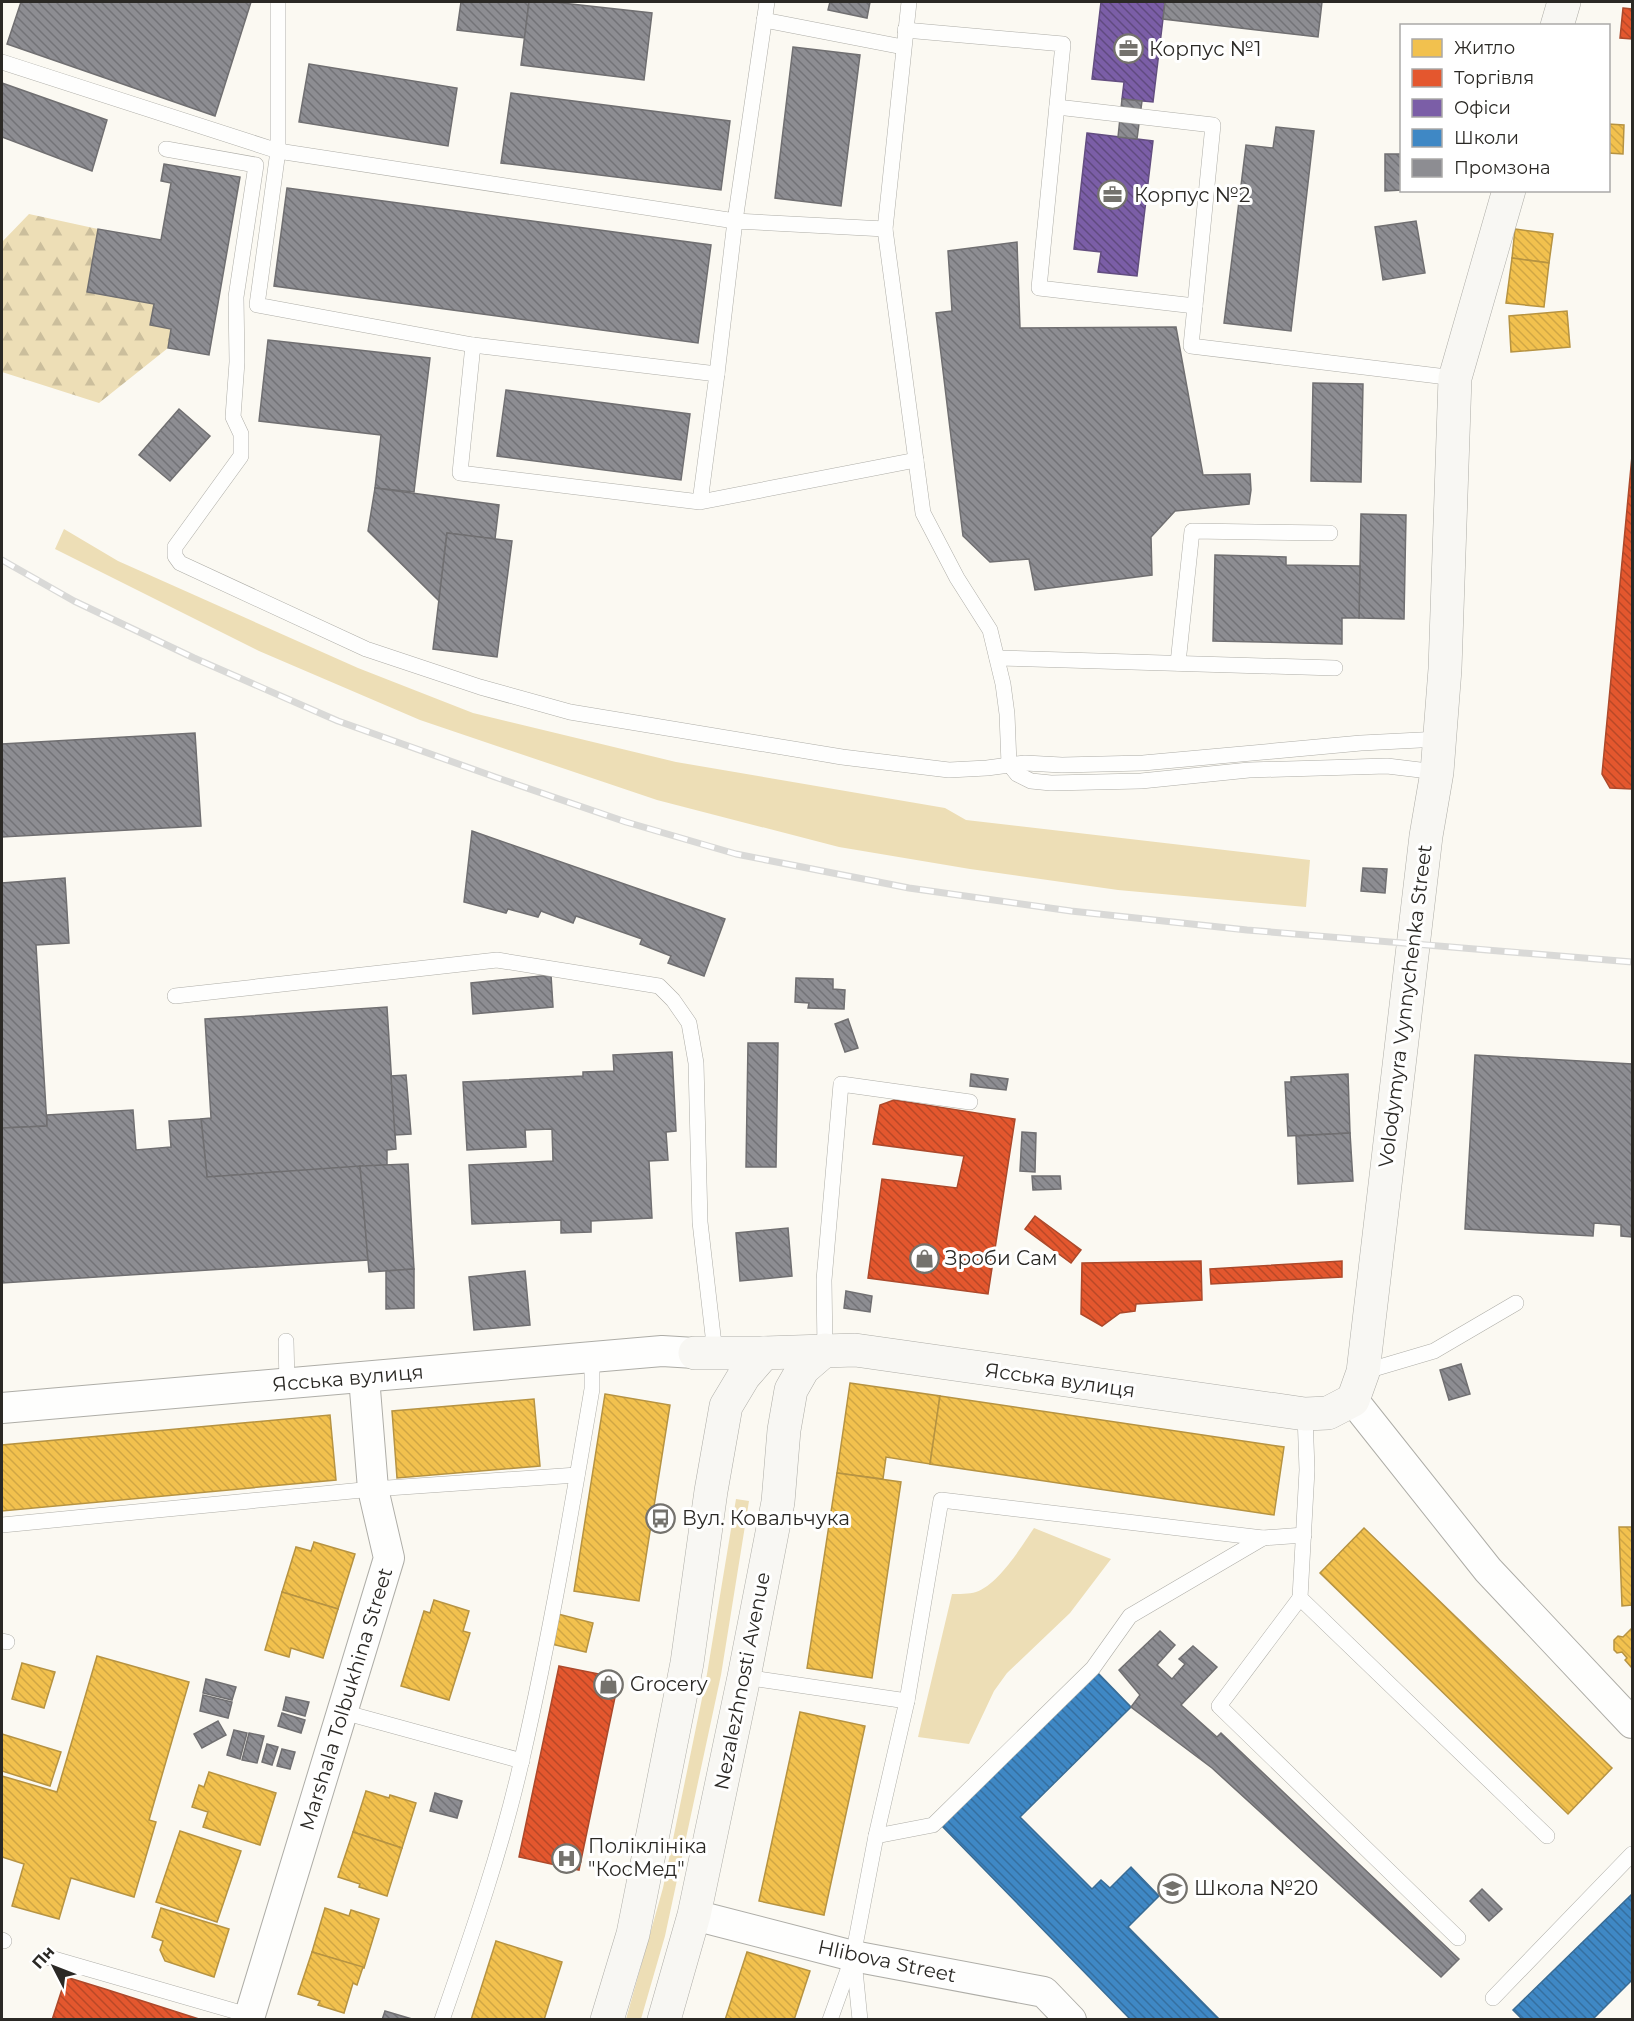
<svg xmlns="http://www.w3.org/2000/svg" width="1634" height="2021" font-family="Montserrat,sans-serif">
  <defs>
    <pattern id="forest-firs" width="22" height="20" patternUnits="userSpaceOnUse" patternTransform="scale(1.5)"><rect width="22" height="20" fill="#eddeb6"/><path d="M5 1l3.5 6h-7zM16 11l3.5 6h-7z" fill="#cbbe9c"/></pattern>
    <pattern id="homes-back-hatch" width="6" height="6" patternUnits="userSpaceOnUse" patternTransform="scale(1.5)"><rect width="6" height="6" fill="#f2c14e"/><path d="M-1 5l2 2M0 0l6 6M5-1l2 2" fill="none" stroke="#d0a644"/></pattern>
    <pattern id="shops-back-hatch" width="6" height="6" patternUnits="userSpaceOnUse" patternTransform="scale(1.5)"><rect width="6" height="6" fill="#e4572e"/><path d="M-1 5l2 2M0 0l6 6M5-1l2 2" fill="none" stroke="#b94827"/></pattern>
    <pattern id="offices-back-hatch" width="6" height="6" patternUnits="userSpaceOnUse" patternTransform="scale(1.5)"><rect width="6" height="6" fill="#7b5ea7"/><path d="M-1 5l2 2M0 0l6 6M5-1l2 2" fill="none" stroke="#604a80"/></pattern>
    <pattern id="schools-back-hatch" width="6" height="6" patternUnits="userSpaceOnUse" patternTransform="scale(1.5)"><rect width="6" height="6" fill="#3f88c5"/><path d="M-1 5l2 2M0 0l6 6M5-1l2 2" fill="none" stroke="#356fa0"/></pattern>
    <pattern id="industry-back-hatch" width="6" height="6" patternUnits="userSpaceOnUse" patternTransform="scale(1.5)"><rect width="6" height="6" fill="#8d8d92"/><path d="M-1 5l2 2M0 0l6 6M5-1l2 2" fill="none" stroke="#737377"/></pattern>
  </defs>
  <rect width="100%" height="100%" fill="#fbf9f2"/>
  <g fill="#eddeb6">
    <polygon points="64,529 118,561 358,668 473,713 676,762 945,808 966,820 1310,860 1306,907 1118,890 970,869 839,847 657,800 420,720 259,651 55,549"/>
    <polygon points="736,1499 749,1501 721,1675 665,1936 641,2019 626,2019 663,1888 707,1674"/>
    <path d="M1034,1528L1111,1559L1070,1613L1007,1673L994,1691L969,1744L918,1737L952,1594C959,1594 969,1594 976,1592C999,1584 1021,1547 1034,1528Z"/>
  </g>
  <polygon fill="url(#forest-firs)" points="29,214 98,229 87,292 154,304 150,325 171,329 168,348 99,403 2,372 2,242"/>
  <g fill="url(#homes-back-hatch)" stroke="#b69342" stroke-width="1.5">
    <polygon points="1608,124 1624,125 1623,154 1608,153"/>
    <polygon points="1515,229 1553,234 1549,263 1512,258"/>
    <polygon points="1512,258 1549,263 1544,307 1506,303"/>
    <polygon points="1567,311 1570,347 1511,352 1509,316"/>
    <polygon points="850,1383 940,1396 930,1464 886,1457 883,1479 837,1473"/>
    <polygon points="605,1394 670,1405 639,1601 574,1591"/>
    <polygon points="940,1396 1284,1447 1274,1515 930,1464"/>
    <polygon points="534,1399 540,1466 397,1478 392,1411"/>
    <polygon points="330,1415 336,1480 2,1511 2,1445"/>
    <polygon points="837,1473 901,1482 872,1678 807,1668"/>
    <polygon points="1619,1527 1632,1527 1632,1605 1622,1606"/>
    <polygon points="1364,1528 1612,1768 1568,1814 1320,1573"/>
    <polygon points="314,1542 355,1554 338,1609 282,1592 296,1547 311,1551"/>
    <polygon points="282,1592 338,1609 323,1658 291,1648 289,1657 265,1650"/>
    <polygon points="434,1600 469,1611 463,1631 470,1633 449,1700 401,1686 424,1611 430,1613"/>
    <polygon points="558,1614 593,1623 586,1652 551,1644"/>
    <polygon points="1632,1628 1632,1668 1625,1660 1627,1658 1622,1652 1617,1653 1614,1650 1614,1640 1618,1636 1623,1637"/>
    <polygon points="97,1656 189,1682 149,1820 156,1822 134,1897 71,1878 59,1919 12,1906 24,1864 2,1857 2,1776 57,1792"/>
    <polygon points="22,1663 55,1672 44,1708 12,1699"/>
    <polygon points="800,1712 865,1726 824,1915 759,1901"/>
    <polygon points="2,1734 61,1752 50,1786 2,1771"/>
    <polygon points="209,1772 276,1793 260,1845 203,1827 208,1812 192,1807 199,1785 204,1787"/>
    <polygon points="366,1791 389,1798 390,1795 416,1803 402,1848 353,1832"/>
    <polygon points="180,1831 241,1851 217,1922 156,1902"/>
    <polygon points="353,1832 402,1848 387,1896 359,1887 360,1884 338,1877"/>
    <polygon points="161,1908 229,1929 214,1977 165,1961 160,1950 163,1941 152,1937"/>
    <polygon points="325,1908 349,1916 351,1910 379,1919 364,1968 312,1952"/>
    <polygon points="496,1941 562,1962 544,2020 471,2020"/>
    <polygon points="312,1952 363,1967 357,1985 353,1983 344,2013 318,2005 320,2001 298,1994"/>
    <polygon points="747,1952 810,1971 794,2020 725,2020"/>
  </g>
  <g fill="url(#shops-back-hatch)" stroke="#ac492b" stroke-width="1.5">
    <polygon points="1623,8 1632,9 1632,39 1620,38"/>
    <polygon points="1632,456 1632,789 1610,788 1602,774"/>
    <polygon points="894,1100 1015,1119 988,1294 868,1278 882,1179 957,1188 964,1156 873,1144 880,1105"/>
    <polygon points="1035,1216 1081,1250 1071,1263 1025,1229"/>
    <polygon points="1201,1261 1202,1300 1136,1304 1135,1311 1120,1313 1102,1326 1081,1314 1082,1263"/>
    <polygon points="1342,1261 1342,1277 1211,1284 1210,1269"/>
    <polygon points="559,1666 619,1678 579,1870 519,1857"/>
    <polygon points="66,1977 105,1989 202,2020 52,2020"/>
  </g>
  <g fill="url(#offices-back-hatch)" stroke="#634e80" stroke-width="1.5">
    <polygon points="1101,2 1165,2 1153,102 1122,99 1124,82 1092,79"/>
    <polygon points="1087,133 1153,141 1137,276 1098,272 1101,252 1074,249"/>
  </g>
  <g fill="url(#schools-back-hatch)" stroke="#396c95" stroke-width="1.5">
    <polygon points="1096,1671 1131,1707 1020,1817 1092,1889 1101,1880 1110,1888 1131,1867 1159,1896 1128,1927 1220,2020 1131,2020 942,1826"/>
    <polygon points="1632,1894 1632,1980 1592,2020 1523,2020 1513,2010"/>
  </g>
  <g fill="url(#industry-back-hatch)" stroke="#706f71" stroke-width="1.5">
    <polygon points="21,2 251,2 215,116 7,44"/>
    <polygon points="461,2 529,2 525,38 457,30"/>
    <polygon points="529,2 553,2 652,13 644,80 521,65"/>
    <polygon points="830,2 870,2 867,18 828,10"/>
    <polygon points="1165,2 1322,2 1318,37 1163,19"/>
    <polygon points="793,47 860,55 841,206 775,198"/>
    <polygon points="309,64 457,88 448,146 299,122"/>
    <polygon points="2,83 107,120 92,171 2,137"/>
    <polygon points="511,93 730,121 721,190 501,163"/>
    <polygon points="1122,99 1142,101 1137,139 1118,137"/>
    <polygon points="1276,127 1314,131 1291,331 1224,323 1246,145 1273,148"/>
    <polygon points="1385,154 1402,154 1402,190 1385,191"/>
    <polygon points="164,164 240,177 209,355 168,348 171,329 150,325 154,304 87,292 98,229 161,240 171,183 161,181"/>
    <polygon points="287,188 711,245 698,343 274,286"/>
    <polygon points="1416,221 1425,273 1383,280 1375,227"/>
    <polygon points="1017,242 1020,328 1176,327 1203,475 1250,474 1251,490 1249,504 1175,511 1151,537 1152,575 1035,590 1029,559 990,562 963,536 936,313 952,311 948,251"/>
    <polygon points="268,340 430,358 414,492 375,488 381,435 259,421"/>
    <polygon points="1313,383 1363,384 1361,482 1311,481"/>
    <polygon points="506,390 690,414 681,480 497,456"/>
    <polygon points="179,409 210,436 170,481 139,455"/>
    <polygon points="375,488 499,505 495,539 447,533 439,601 368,531"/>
    <polygon points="1361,514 1406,515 1404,619 1359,618"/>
    <polygon points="447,533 512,541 497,657 433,649"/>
    <polygon points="1215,555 1286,557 1286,565 1360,566 1359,618 1342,618 1342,644 1213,641"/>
    <polygon points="195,733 201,826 2,837 2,744"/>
    <polygon points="472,831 725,919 704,976 668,963 671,956 640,944 642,939 576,916 573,923 541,911 538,917 508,909 506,913 464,902"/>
    <polygon points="1363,868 1387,869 1385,893 1361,891"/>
    <polygon points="65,878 69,943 36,945 47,1126 2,1128 2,883"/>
    <polygon points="551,975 553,1007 473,1014 471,983"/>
    <polygon points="796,978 833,979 833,989 845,990 844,1009 808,1008 809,1003 795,1002"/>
    <polygon points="387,1007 396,1149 387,1150 387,1165 207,1177 201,1119 211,1118 205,1019"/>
    <polygon points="848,1019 858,1048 845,1052 835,1024"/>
    <polygon points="748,1043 778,1043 776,1167 746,1167"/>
    <polygon points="672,1052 676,1131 666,1132 668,1160 649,1161 652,1218 591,1221 591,1232 561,1233 561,1220 472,1224 469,1165 553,1161 552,1129 525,1130 526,1147 467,1150 463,1082 583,1076 583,1072 614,1071 613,1055"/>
    <polygon points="1475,1055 1632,1064 1632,1237 1621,1236 1621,1225 1594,1223 1593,1236 1465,1229"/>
    <polygon points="971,1074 1008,1079 1006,1090 970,1086"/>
    <polygon points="1348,1074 1350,1133 1288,1136 1285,1082 1291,1082 1291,1077"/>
    <polygon points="406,1075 411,1134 395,1135 391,1076"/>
    <polygon points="133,1110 136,1150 171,1147 169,1121 201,1119 207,1177 360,1166 368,1260 2,1283 2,1128 47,1126 47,1115"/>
    <polygon points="1022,1132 1036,1133 1035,1172 1020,1171"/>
    <polygon points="1350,1133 1353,1181 1298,1184 1296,1136"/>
    <polygon points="408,1164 414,1269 369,1272 360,1166"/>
    <polygon points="1032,1176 1060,1176 1061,1189 1033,1190"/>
    <polygon points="788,1228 792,1276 740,1281 736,1233"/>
    <polygon points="414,1269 414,1308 386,1309 386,1271"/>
    <polygon points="525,1271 530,1325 474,1330 469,1277"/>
    <polygon points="846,1291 872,1296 870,1312 844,1308"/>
    <polygon points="1461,1364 1470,1394 1449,1400 1440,1370"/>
    <polygon points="1160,1631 1175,1645 1157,1665 1172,1679 1185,1664 1179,1659 1193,1646 1217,1667 1181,1705 1217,1737 1221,1733 1459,1959 1441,1977 1212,1768 1131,1707 1140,1695 1119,1670"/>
    <polygon points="206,1679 236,1687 232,1700 203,1693"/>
    <polygon points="203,1695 232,1702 228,1718 200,1711"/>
    <polygon points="286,1697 309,1702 305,1716 283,1710"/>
    <polygon points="282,1713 305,1720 301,1733 278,1726"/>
    <polygon points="218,1721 226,1735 202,1748 194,1734"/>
    <polygon points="234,1730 247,1733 240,1759 227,1755"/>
    <polygon points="249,1733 264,1736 257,1763 242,1760"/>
    <polygon points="267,1744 278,1747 272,1765 262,1762"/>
    <polygon points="282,1749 295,1752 290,1769 277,1766"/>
    <polygon points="435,1793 462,1801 457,1818 430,1811"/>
    <polygon points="1482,1889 1502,1909 1489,1921 1470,1901"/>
    <polygon points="385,2011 412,2019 382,2020"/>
  </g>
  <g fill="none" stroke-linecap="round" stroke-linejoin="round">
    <defs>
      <g id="service">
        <polyline points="909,2 885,229 923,513 957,578 990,630 1003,684 1007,714 1009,764 1017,774 1031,781 1051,783 1141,781 1249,770 1387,766 1437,772"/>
        <polyline points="764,20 903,47"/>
        <polyline points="905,30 1063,44 1039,288 1195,306"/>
        <polyline points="2,62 278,151 278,2"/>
        <polyline points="1057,107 1213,125 1191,346 1455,378"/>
        <polyline points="166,149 256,165 236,297 237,362 233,417 241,434 241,456 175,547 175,556 180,563 366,649 480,687 570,712 842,757 949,770 987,768 1025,763 1062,765 1143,763 1361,743 1440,739"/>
        <polyline points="473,345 257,305 278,151 735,221 767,2"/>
        <polyline points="717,374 735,221 885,229"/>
        <polyline points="700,502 717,374 473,345 460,473 700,502 916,460"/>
        <polyline points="997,658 1335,668"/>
        <polyline points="1178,663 1192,531 1330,533"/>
        <polyline points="175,996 497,960 659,986 673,1000 689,1023 696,1063 700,1222 715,1353"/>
        <polyline points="286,1341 287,1383"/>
        <polyline points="825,1350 824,1280 841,1084 970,1102"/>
        <polyline points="1363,1372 1434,1351 1516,1303"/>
        <polyline points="1305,1414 1307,1470 1300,1598 1547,1836"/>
        <polyline points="2,1525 373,1489 577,1475"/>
        <polyline points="1300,1598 1219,1706 1458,1938"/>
        <polyline points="2,1641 7,1642"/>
        <polyline points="744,1677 907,1701"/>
        <polyline points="343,1712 522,1761"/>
        <polyline points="876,1836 933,1825 1093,1668 1130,1616 1263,1538"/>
        <polyline points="2,1940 4,1941"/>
        <polyline points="47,1957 255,2017"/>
        <polyline points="854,1960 860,2020"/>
        <polyline points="1493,1998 1632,1854"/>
        <path d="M442,2020C472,1934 502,1848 522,1759C550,1637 571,1513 592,1389V1357"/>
        <polyline points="830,2020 853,1956 876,1836 907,1701 941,1500 1263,1538 1304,1535"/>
      </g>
      <g id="minor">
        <polyline points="1353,1400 1488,1570 1632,1723"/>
        <polyline points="2,1408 662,1351 695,1353"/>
        <polyline points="694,1915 853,1956 1044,1992 1071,2020"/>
        <polyline points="250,2015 389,1558 373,1489 364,1377"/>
      </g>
      <g id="secondary">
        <polyline points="1557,26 1564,2"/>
        <polyline points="695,1353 764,1353 855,1350 1305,1414 1328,1413 1353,1400 1363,1372 1426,836 1437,772 1445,669 1455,378 1509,190"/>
        <polyline points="607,2020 633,1934 687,1663 711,1491 726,1406 744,1376 764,1353"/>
        <polyline points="664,2020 694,1915 744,1677 778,1502 784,1430 791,1390 803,1369 825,1350"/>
      </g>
    </defs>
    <use href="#service" stroke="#aeada7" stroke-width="16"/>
    <use href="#minor" stroke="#aeada7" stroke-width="32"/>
    <use href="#secondary" stroke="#aeada7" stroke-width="34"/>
    <use href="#service" stroke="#fefefd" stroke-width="15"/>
    <use href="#minor" stroke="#fefefd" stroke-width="30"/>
    <use href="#secondary" stroke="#f8f7f3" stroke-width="33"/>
    <defs>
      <polyline id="rail" points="2,560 74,601 194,658 338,721 495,777 626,822 736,854 909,888 1071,911 1247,930 1632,962"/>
    </defs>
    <use href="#rail" stroke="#d9d9d7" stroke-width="7"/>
    <use href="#rail" stroke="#fff" stroke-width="4.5" stroke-dasharray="14" stroke-linecap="butt"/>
  </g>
  <defs>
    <symbol id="office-ring" viewBox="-11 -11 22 22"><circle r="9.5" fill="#fff" stroke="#74726d" stroke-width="1.5"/><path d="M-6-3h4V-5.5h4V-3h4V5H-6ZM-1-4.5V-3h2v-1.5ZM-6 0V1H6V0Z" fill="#74726d"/></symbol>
    <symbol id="shop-ring" viewBox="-11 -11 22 22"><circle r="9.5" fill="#fff" stroke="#74726d" stroke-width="1.5"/><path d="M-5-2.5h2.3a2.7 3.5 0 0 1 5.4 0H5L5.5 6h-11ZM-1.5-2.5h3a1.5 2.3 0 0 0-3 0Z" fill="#74726d"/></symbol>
    <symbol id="bus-ring" viewBox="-11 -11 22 22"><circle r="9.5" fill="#fff" stroke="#74726d" stroke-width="1.5"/><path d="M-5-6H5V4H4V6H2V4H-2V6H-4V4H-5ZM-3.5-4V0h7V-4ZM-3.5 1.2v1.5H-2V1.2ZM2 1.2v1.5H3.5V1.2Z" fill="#74726d"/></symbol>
    <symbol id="hospital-ring" viewBox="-11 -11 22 22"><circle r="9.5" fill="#fff" stroke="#74726d" stroke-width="1.5"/><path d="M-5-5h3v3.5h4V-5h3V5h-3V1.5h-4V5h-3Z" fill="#74726d"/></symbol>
    <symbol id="school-ring" viewBox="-11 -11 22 22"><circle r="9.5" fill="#fff" stroke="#74726d" stroke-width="1.5"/><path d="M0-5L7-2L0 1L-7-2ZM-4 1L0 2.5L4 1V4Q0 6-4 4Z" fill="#74726d"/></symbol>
  </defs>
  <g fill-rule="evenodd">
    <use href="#office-ring" x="1112" y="32" width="33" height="33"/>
    <use href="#office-ring" x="1096" y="178" width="33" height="33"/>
    <use href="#shop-ring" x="908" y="1242" width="33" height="33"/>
    <use href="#bus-ring" x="644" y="1502" width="33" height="33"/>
    <use href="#shop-ring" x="592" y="1668" width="33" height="33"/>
    <use href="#hospital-ring" x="550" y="1842" width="33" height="33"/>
    <use href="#school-ring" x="1156" y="1872" width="33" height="33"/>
  </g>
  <g text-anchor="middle" stroke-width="6" stroke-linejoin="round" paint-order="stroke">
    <g font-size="20" fill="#2b2925" stroke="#fff" text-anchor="start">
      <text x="1149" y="56">Корпус №1</text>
      <text x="1134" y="202">Корпус №2</text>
      <text x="945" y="1265">Зроби Сам</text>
      <text x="682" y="1525">Вул. Ковальчука</text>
      <text x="630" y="1691">Grocery</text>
      <text x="588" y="1853">Поліклініка<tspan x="588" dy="23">"КосМед"</tspan></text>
      <text x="1194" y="1895">Школа №20</text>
    </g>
    <g font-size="20" fill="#2b2925" stroke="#fff">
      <text transform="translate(1405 1006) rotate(-83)" y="7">Volodymyra Vynnychenka Street</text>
      <text transform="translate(348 1378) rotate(-5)" y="7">Ясська вулиця</text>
      <text transform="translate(1060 1380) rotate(8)" y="7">Ясська вулиця</text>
      <text transform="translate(742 1681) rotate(-79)" y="7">Nezalezhnosti Avenue</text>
      <text transform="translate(346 1699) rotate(-73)" y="7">Marshala Tolbukhina Street</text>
      <text transform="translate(887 1961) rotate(12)" y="7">Hlibova Street</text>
    </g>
  </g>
  <rect width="1634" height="2021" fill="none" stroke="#2b2925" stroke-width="6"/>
  <rect x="1400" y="24" width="210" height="168" fill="#ffffff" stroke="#aaa9a8" stroke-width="1.5"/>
  <rect x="1412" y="39" width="30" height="18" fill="#f2c14e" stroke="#aaa9a8" stroke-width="1.5"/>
  <text x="1454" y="54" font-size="18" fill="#2b2925">Житло</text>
  <rect x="1412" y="69" width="30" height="18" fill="#e4572e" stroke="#aaa9a8" stroke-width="1.5"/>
  <text x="1454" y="84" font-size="18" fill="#2b2925">Торгівля</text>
  <rect x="1412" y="99" width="30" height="18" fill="#7b5ea7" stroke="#aaa9a8" stroke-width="1.5"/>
  <text x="1454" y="114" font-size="18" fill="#2b2925">Офіси</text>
  <rect x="1412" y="129" width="30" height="18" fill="#3f88c5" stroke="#aaa9a8" stroke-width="1.5"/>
  <text x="1454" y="144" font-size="18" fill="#2b2925">Школи</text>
  <rect x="1412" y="159" width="30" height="18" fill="#8d8d92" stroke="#aaa9a8" stroke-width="1.5"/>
  <text x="1454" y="174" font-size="18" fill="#2b2925">Промзона</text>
  <g transform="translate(54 1967) rotate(312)" stroke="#ffffff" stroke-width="4.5" paint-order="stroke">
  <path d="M0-4.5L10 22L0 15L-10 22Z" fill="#2b2925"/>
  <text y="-9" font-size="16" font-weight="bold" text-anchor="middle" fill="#2b2925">Пн</text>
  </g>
</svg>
